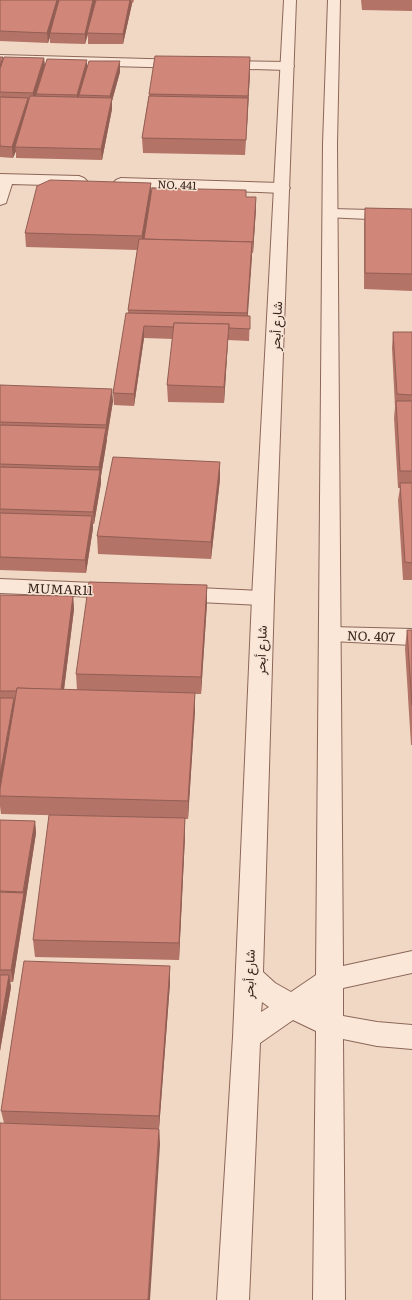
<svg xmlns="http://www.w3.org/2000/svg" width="412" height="1300" font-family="Literata,Vazirmatn,serif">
  <rect width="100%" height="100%" fill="#f0d8c4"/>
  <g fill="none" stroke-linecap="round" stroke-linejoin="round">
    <defs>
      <g id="minor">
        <polygon points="0,55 185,60 190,61 192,64 190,67 185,68 0,63"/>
        <polygon points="221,61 287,62 292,63 294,66 292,69 287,70 216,68 214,65 216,62"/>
        <polygon points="0,174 79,176 84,178 87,181 84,184 79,186 12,184 6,203 0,205"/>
        <polygon points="121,178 282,183 287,185 290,188 287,191 282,193 116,186 113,183 116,180"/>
        <polygon points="331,209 412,211 412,221 325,217 323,214 325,211"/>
        <polygon points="0,579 118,584 125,586 129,591 125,596 118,598 0,593"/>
        <polygon points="177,587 263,591 271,593 274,598 271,603 263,605 177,601 170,599 166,594 170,589"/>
        <polygon points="331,627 412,629 412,645 331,641 323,639 320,634 323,629"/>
      </g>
      <path id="tertiary" d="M284,0H296L274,598L263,972L275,983L291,992L316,975L323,144L328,0H340L337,144L343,966L412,951V973L343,988V1016L377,1022L412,1025V1049L377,1046L343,1039L345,1300H313L316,1031L293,1020L260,1043L249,1300H217L233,1037L252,598ZM262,1002L269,1007L261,1012Z"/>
    </defs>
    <use href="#minor" stroke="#8c6759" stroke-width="2"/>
    <use href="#tertiary" stroke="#8c6759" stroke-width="2"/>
    <use href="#minor" fill="#fae7d8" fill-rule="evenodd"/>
    <use href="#tertiary" fill="#fae7d8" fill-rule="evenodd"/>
  </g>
  <g fill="#b37367">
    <polygon points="0,0 134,0 133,3 132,3 123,44 88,44 88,35 85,44 50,43 50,37 48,43 0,41"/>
    <polygon points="361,0 412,0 412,11 362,10"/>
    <polygon points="0,57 3,60 44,58 45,66 87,68 120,72 112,101 112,109 102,160 16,158 16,151 13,158 0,157"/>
    <polygon points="250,72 245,155 143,153 142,138 149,94"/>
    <polygon points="151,194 246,197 256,208 253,253 252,253 247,316 250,316 249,341 228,340 224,403 168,402 167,385 173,339 144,338 134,406 114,405 113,393 128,313 128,310 137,250 26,247 25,233"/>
    <polygon points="365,208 412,209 412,291 364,289 364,223"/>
    <polygon points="393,332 412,332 412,580 403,580 398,500 400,488 398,488 394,418 395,407 392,348"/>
    <polygon points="0,385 113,401 101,476 101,483 94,524 93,524 93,528 86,573 0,570"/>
    <polygon points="220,462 220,479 211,559 98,554 97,536"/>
    <polygon points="207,585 207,603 201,694 195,694 195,710 188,819 185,819 185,836 179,960 35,957 33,940 124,817 1,814 0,806 0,595 73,596 74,609 64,690 77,690 76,674"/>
    <polygon points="407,630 412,630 412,745 411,745 405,648"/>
    <polygon points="0,820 35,821 36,833 13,982 10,982 11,987 0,1051"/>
    <polygon points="170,966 170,983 159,1129 160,1145 4,1123 1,1111"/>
  </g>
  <g fill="#925e54">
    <polygon points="57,0 59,0 50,33 50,37 48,43 47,33"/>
    <polygon points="93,0 95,0 95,3 85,44 85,34"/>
    <polygon points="130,0 131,0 132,4 123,44 123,34"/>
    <polygon points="250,57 250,72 248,111 248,96"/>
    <polygon points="44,58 45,69 36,94 36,97 34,104 33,93"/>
    <polygon points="87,60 87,71 79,95 79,99 77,105 77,95"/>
    <polygon points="120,61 120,72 112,101 112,109 102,160 101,149 110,105 110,96"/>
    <polygon points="28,98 29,108 15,147 16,151 13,158 12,147"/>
    <polygon points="248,98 248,113 245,155 246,140"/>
    <polygon points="151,183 151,197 143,250 142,236"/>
    <polygon points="256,197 256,208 253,253 253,242"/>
    <polygon points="252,242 252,257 247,328 247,313"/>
    <polygon points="229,324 228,341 224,403 224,387"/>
    <polygon points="144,326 144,338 134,406 134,394"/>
    <polygon points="112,389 113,401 107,437 106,425"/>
    <polygon points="106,428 107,440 101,476 101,483 94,524 93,512 100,474 99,467"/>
    <polygon points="220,462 220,479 211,559 211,542"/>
    <polygon points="92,516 93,528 86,573 85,560"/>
    <polygon points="207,585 207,603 201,694 201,677"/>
    <polygon points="73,596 74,609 62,705 61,692"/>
    <polygon points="195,693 195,710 188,819 188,801"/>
    <polygon points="14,698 16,711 0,796 0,775"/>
    <polygon points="185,818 185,836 179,960 179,943"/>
    <polygon points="35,821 36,833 13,982 11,970"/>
    <polygon points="170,966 170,983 159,1129 160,1145 150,1300 148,1300 159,1132 159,1116"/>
    <polygon points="9,975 11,987 0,1051 0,1028"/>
  </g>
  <g fill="#d08678" stroke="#925e54">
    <polygon points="0,0 57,0 47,33 0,31"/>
    <polygon points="59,0 93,0 85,34 50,33"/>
    <polygon points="96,0 130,0 123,34 87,33"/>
    <polygon points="155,56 250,57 248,96 149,94"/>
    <polygon points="0,57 3,57 0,66"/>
    <polygon points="4,57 44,58 33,93 0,92 0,69"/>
    <polygon points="47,59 87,60 77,95 36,94"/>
    <polygon points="89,61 120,61 110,96 79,95"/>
    <polygon points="30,96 112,98 101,149 15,147"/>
    <polygon points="149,96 248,98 246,140 142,138"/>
    <polygon points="0,97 28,98 12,147 0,146"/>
    <polygon points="50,180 151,183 142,236 25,233 37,186"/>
    <polygon points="152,188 246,190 246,197 256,197 253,242 144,239"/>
    <polygon points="365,208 412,209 412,274 365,273"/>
    <polygon points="139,239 252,242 247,313 128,310"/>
    <polygon points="126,313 250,316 250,329 229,328 229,324 174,323 174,327 144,326 134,394 113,393"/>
    <polygon points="174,323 229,324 224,387 167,385"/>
    <polygon points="393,332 412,332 412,395 397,394"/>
    <polygon points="0,385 112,389 106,425 0,422"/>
    <polygon points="396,401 412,401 412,471 400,471"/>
    <polygon points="0,425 106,428 99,467 0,464"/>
    <polygon points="113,457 220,462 211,542 97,536"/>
    <polygon points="0,467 100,470 93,512 0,509"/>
    <polygon points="400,483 412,483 412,563 405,562"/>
    <polygon points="0,513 92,516 85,560 0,557"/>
    <polygon points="89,582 207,585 201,677 76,674"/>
    <polygon points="0,595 73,596 61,690 17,688 17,691 0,691"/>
    <polygon points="407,630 412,630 412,705"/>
    <polygon points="17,688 195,693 188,801 0,796 0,789"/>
    <polygon points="0,698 14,698 0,775"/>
    <polygon points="49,815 185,818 179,943 33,940"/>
    <polygon points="0,820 35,821 23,892 0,891"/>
    <polygon points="0,892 24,893 11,970 0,970"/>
    <polygon points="24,961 170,966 159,1116 1,1111"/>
    <polygon points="0,975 9,975 0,1028"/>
    <polygon points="0,1123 159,1129 148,1300 0,1300"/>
  </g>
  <g text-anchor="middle" stroke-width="3" stroke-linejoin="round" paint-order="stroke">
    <g font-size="11" fill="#3b251e" stroke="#f7e4d4">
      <text transform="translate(177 185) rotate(2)" y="4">NO. 441</text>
    </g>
    <g font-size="13" fill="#3b251e" stroke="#f7e4d4">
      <text transform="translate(276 326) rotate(-87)" y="5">شارع أبحر</text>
      <text transform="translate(60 589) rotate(2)" y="5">MUMAR11</text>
      <text transform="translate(371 636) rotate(2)" y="5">NO. 407</text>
      <text transform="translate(261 650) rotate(-88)" y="5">شارع أبحر</text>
      <text transform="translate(249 974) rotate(-88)" y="5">شارع أبحر</text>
    </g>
  </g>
</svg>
